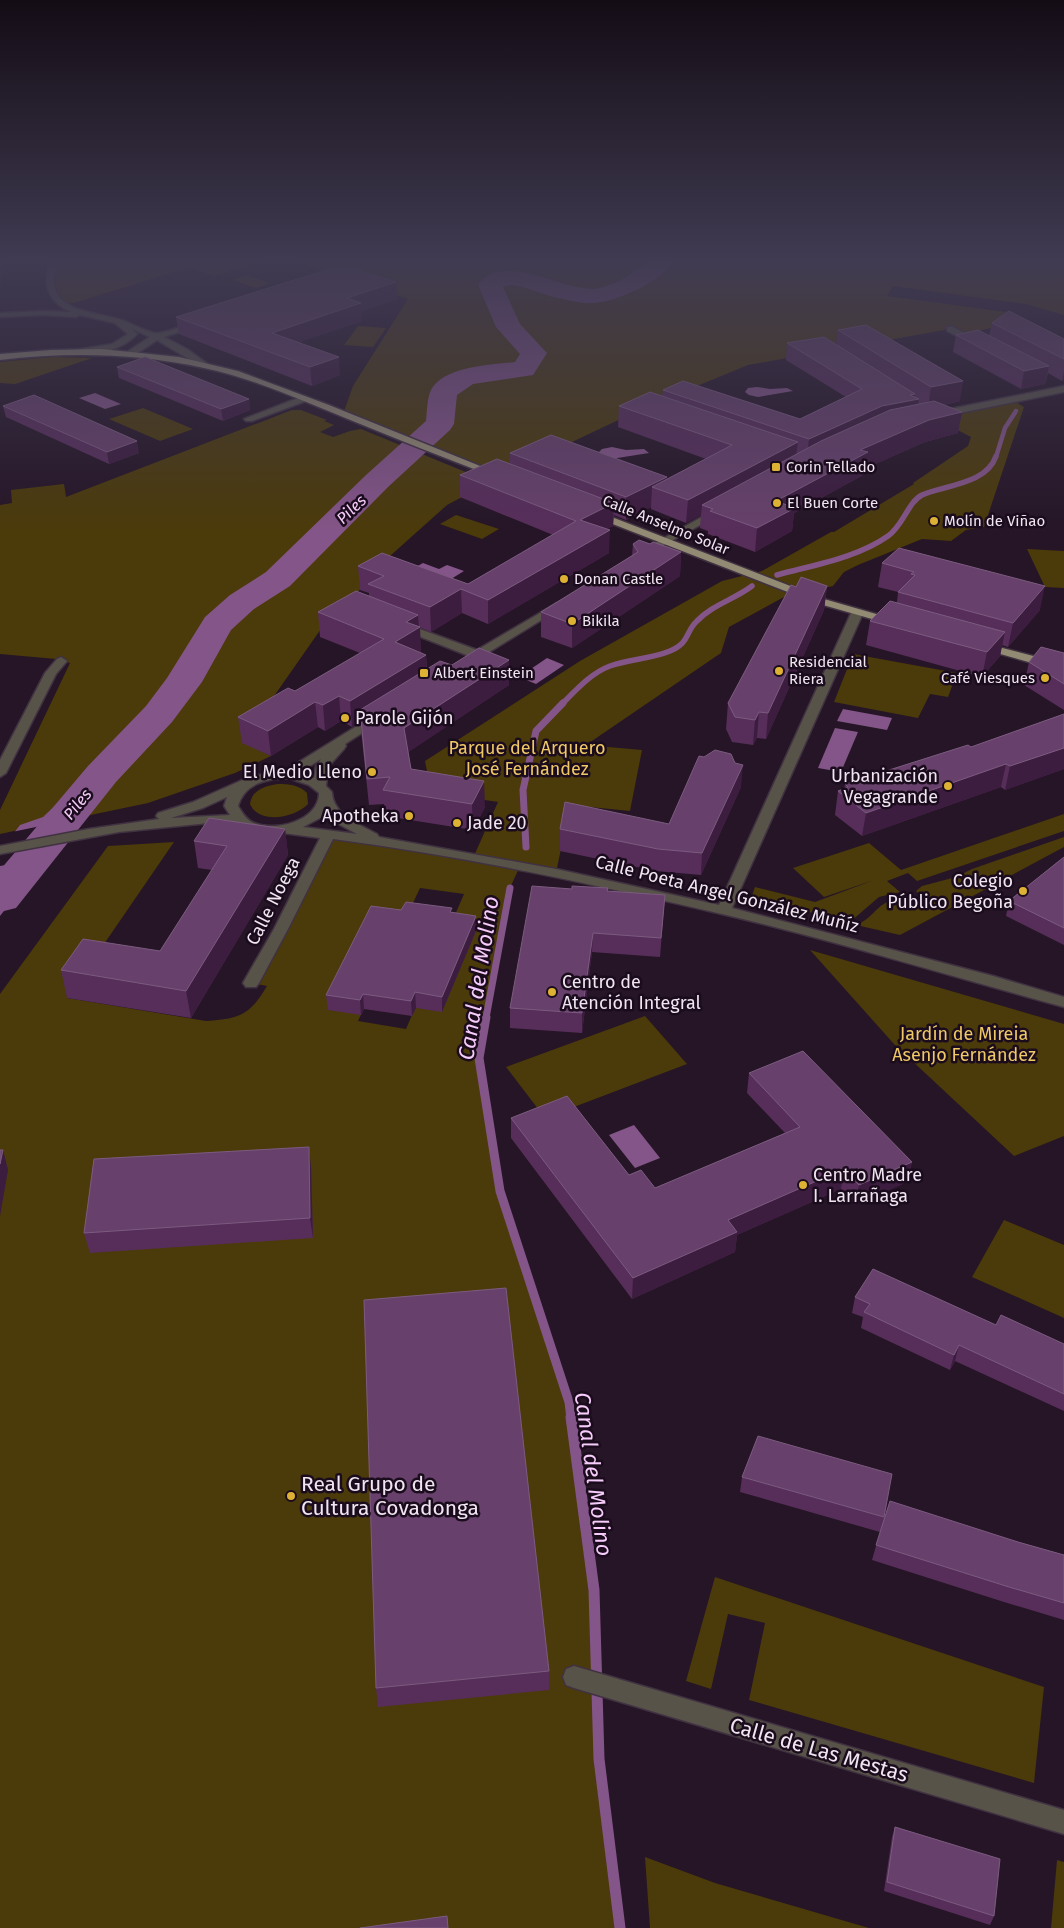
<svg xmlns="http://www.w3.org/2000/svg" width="1064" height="1928" font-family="'Fira Sans',sans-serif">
  <rect width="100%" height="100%" fill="#251526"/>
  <g fill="#4b3a0a" fill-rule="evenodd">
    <polygon points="54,262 258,262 214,276 190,267 74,303 61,304 54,296"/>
    <polygon points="299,262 1064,262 1064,315 1026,304 893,286 887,296 1013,313 995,327 962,335 950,329 748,365 646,407 500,476 343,414 353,386 408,299"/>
    <polygon points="247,275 271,283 256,288 232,280"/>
    <polygon points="358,326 386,328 373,347 344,345"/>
    <polygon points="51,357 92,358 15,384 0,383 0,362"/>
    <path d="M1012,400L1024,407L984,527L966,530L951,541L922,539L858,565L844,572L833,586L784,597L729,627L721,653L586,745L642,750L630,811L570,805L556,873L520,866L510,888L479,1058L500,1191L569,1402L594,1590L599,1759L620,1928H0V994L108,846L174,842L67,998L206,1021C239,1019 250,1015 267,986L251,983L328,835L473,858L498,802L431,792L425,761L580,661L722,581L762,571L831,532H834L914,484L913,483L968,446L971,437L931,416ZM420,888L464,894L406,1029L358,1021Z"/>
    <polygon points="143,408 193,429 160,441 109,419"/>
    <polygon points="292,410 301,410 327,420 324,421 334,425 320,432 333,437 350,431 361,429 490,482 447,505 361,582 360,590 341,603 330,616 242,742 271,756 235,773 148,803 0,834 0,810 70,663 56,659 0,654 0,505 12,503 11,490 64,484 66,497"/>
    <polygon points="456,515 499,529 482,539 440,524"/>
    <polygon points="1027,549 1064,551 1064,588 1045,587"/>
    <polygon points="853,654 957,673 948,697 930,694 918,718 834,702"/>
    <path d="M278,784C290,784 299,785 307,793L308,804C295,818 259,825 250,804C252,789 266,786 278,784Z"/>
    <polygon points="1064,814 1064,831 917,881 908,873 887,881 900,892 879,897 850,922 751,898 755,887 815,902 874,880 824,897 793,868 869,843 901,870"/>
    <path d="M1064,837V847L900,935L856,925C876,917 875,903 897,899L911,909L928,903L916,891L922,886L956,877L972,869Z"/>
    <polygon points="810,950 1064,1024 1064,1136 1014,1156 894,1044"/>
    <polygon points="645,1016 687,1064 545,1118 506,1067"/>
    <polygon points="1004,1220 1064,1245 1064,1318 972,1277"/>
    <polygon points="715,1577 1044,1687 1034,1783 749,1700 765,1623 728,1614 711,1689 686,1681"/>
    <polygon points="645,1857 715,1883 869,1928 650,1928"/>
    <polygon points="1057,1860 1064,1862 1064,1928 1051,1928"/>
  </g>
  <g fill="#845588">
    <polygon points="757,387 770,389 787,388 793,391 758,397 749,395 745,392 748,388"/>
    <polygon points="95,393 121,404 105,409 79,398"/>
    <polygon points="612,447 626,450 644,449 649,453 611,459 598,453 602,449"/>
    <polygon points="423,563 439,569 447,565 464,571 443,584 416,567"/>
    <polygon points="547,658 564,665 536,684 519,677"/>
    <polygon points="843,709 892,718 887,730 837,721"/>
    <polygon points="835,728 858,732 841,772 818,768"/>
    <polygon points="102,774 88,803 0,916 0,851 20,825 43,817 61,800"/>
    <polygon points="634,1125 660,1158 635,1168 609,1135"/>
  </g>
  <polygon fill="#251526" points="79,818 50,857 0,866 0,847 12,832"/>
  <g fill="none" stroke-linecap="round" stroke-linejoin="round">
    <polyline stroke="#845588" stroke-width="4.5" points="996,457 1005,428 1016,411"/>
    <g stroke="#845588" stroke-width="5.5">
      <path d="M777,575C813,565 857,558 888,536C903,526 908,502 922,495C945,485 987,484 996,456"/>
      <path d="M562,704C576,690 591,673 610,666C629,659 651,659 670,651C690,643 685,632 697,621C712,605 735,599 752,586"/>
    </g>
    <g stroke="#845588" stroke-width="7">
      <polyline points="526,847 523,790 536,731 563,703"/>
      <polyline points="486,1018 510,888"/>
    </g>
    <polyline stroke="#845588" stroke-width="9" points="486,1017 479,1058 500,1191 569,1402 571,1419"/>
    <polyline stroke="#845588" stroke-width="11" points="571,1417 594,1590 599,1759 620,1928"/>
    <path fill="#845588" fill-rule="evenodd" d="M647,262H673C660,282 617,302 593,303C582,304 569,300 558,298C544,296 515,280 503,287L520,324L547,353L533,375L473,384L457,395L454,424L450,430L388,487L290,586L254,609L231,630L202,682L172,722L116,782L16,908L0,912V870L88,766L146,706L167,678L205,617L230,595L266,572L366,475L426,421C427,412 427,398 431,390C444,366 491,365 515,362L520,354L496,327L478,285C501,251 559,289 592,289C611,288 633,274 647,262Z"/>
    <defs>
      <g id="minor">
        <path d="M50,262H58C40,312 90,310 122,320C130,323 151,334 158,333C170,332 184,325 195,321H201V325L164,337L187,349L209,365L202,367L157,340L133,356H127V352L150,337L132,329L137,334C124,349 94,357 75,354V350L112,344L128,334L115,323L80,315L76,317L43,315L0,317V313L43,311L71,312C48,302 42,285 50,262Z"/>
        <polygon points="947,327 953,327 982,343 975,345 947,331"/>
        <polygon points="1064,386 1064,392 940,417 935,414 940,411"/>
        <polygon points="303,396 307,399 306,401 252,421 246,421 244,419"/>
        <polygon points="718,508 723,511 722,513 646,555 638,555 637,553"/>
        <polygon points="557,603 561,604 563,606 561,608 468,665 462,661 469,656 398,628 396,626 398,624 406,624 477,650"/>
        <path d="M857,610L863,613L732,908L993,976L1064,997V1007C950,976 837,941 722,914C593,884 464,856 333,839L288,929L259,983L256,987H246L243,983L274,929L320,838L283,833L267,834L244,829L237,823H209L119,832L0,854V846L89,829L159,819L156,816L158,813L193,802L249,777L286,770L378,713L382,714L384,717L382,720L345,744L346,746L344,749L328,767L326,786L332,792C333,815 359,824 377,834L379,837L556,869L719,905L851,613ZM321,759L316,766L314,778L299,773ZM288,778L309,785L319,793C319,821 275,832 254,823C246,820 242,812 238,806C245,783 266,779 288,778ZM227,797L224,806L230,815L171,818L203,808ZM326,811L333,821L357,834L303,827L322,817Z"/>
        <polygon points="61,657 67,661 56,674 6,773 0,777 0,760 45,673 57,659"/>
        <polygon points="574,1666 1064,1810 1064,1834 574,1688 566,1685 563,1677 566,1669"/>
      </g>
      <g id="major">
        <path d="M102,349L179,357L238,371L329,405L500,474L495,477L492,476C442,457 392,437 343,417C298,399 252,378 204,368C136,353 68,352 0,360V354L51,350Z"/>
        <polygon points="596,511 824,599 897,620 899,622 893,625 816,603 592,516 592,512"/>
        <polygon points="983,643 1064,664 1064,672 979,648 977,646"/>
      </g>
    </defs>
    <use href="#minor" stroke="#413242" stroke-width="3"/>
    <use href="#major" stroke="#413242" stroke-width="3"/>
    <use href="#minor" fill="#575348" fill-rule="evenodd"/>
    <use href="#major" fill="#938a73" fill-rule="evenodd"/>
  </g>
  <g fill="#572e5a">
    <polygon points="396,282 397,299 362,311 362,321 299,342 340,375 312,386 179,334 176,317"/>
    <polygon points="992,323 1064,339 1064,380 1062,381 1048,373 1045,384 1021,389 953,352 956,335 989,336"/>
    <polygon points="838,330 960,401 944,405 962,412 958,433 925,442 866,468 865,474 794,513 792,531 755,552 708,534 708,531 700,528 701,515 686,523 651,509 651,507 626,520 614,515 613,526 607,529 609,553 488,624 462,613 431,632 419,627 421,652 420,652 426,655 427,669 452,665 509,685 408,752 411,769 485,807 473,830 385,816 384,804 369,805 360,721 352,727 341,721 325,731 318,727 271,756 242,743 238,717 295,691 360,653 320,637 318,612 369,596 369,593 360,590 358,566 468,584 553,535 460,497 460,475 510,463 510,453 667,477 667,479 706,459 618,427 619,406 662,396 663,390 800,419 846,397 786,360 787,343 836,344"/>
    <polygon points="117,367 249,399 250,410 223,421 119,378"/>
    <polygon points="3,406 139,453 109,464 6,417"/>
    <polygon points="633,544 650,544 681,552 680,576 572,648 541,637 541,612 632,556"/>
    <polygon points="899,548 1040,610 1008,647 1002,645 1000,656 982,677 866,645 870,621 897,602 898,592 878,587 882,563"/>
    <polygon points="827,586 824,610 766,739 757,738 753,745 732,742 726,729 728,703 796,587"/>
    <polygon points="1064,653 1064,710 1024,685 1029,662"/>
    <polygon points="1064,714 1064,769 1005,790 1001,787 862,836 835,815 838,791 844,789 845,784 971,747"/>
    <polygon points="741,787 701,875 656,871 560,851 560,829 669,824"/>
    <polygon points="285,829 288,855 191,1018 67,998 61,970 160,951 212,870 198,868 194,841"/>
    <polygon points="1064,857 1064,945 1006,916 1009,901"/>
    <polygon points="608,892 665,895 660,957 592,952 582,1033 510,1028 510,1008"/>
    <polygon points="401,910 452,912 476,931 442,1012 416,1008 412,1016 364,1009 361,1015 328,1010 326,995"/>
    <polygon points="749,1073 912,1162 907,1182 855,1205 841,1189 737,1235 735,1252 632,1299 511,1138 511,1118 629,1175 655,1188 785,1133 747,1093"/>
    <polygon points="311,1167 313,1238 90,1253 84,1233"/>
    <polygon points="855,1297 996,1325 1064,1344 1064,1411 955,1361 950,1370 861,1328 863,1317 852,1313"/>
    <polygon points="742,1477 884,1517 1018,1542 1064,1555 1064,1620 1004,1602 872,1560 880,1532 740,1492"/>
    <polygon points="549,1671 549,1690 378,1707 376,1688"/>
    <polygon points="895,1827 994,1916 990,1925 884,1891 892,1837"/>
  </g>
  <g fill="#3c1c3f">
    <polygon points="1,262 4,262 0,289 0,271"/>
    <polygon points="396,282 397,299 362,311 362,321 274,351 272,333 347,298"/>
    <polygon points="339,357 340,375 312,386 310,367"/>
    <polygon points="1049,366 1045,384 1021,389 1024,371"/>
    <polygon points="1064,371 1064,380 1062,381"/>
    <polygon points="963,381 960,401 928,408 931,387"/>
    <polygon points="915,394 914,399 919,399 916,416 807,457 809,439 882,406 910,395"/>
    <polygon points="249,399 250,410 223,421 221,409"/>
    <polygon points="962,412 958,433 925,442 866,468 865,474 794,513 792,531 755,552 757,528 776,501 860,450 929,420"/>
    <polygon points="137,441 139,453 109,464 107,452"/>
    <polygon points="798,442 795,463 702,505 701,515 686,523 688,500"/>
    <polygon points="667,477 666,492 652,487 651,507 626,520 626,497"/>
    <polygon points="614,503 613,526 580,543 580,520"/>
    <polygon points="610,530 609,553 488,624 488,600"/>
    <polygon points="681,552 680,576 572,648 572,624"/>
    <polygon points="827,586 824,610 766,739 768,713"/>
    <polygon points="1045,586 1040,610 1008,647 1013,623"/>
    <polygon points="461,589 462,613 431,632 430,607"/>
    <polygon points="418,615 419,628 420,627 421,652 397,667 395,642 406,622"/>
    <polygon points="1005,632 1000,656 982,677 987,652"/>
    <polygon points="426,655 427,680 352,727 350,701"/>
    <polygon points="509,660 509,685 406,754 404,728"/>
    <polygon points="339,696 341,721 325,731 323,705"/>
    <polygon points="315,702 318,727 271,756 268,731"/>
    <polygon points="759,712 757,738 753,745 755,720"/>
    <polygon points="1064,748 1064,769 1005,790 1010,766"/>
    <polygon points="1006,764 1001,787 862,836 866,813"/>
    <polygon points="743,765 741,787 701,875 702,853"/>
    <polygon points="484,781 485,807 473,830 472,804"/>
    <polygon points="285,829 288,855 191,1018 186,991"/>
    <polygon points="476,916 476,931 442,1012 442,997"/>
    <polygon points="593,933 592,952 582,1033 582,1013"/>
    <polygon points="415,992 416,1008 412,1016 411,1001"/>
    <polygon points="363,994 364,1009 361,1015 360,1000"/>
    <polygon points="309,1147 311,1167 313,1238 310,1218"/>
    <polygon points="3,1150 8,1170 0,1216 0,1164"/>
    <polygon points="912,1162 907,1182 855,1205 859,1185"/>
    <polygon points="844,1169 841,1189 737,1235 735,1252 632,1299 633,1278 728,1220"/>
    <polygon points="959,1345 955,1361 950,1370 954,1355"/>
  </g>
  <g fill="#67416b" stroke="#7c5b80">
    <polygon points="342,265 396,282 347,298 361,303 272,333 339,357 310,367 176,317"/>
    <polygon points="1009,311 1064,339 1064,359 992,323"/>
    <polygon points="866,325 963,381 931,387 838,330"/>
    <polygon points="978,330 1049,366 1024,371 956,335"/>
    <polygon points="824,337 915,394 910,395 919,399 882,406 809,439 663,390 683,381 800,419 862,389 787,343"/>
    <polygon points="145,357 249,399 221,409 117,367"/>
    <polygon points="650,392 798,442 688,500 652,487 732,445 619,406"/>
    <polygon points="34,395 137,441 107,452 3,406"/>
    <polygon points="934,401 962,412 929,420 860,450 868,452 776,501 795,508 757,528 710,511 713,509 702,505 821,441 890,410"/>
    <polygon points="551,435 667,477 626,497 510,453"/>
    <polygon points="497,459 614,503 580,520 610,530 488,600 461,589 430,607 368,584 384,576 358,566 382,553 468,584 576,521 460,475"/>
    <polygon points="639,540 650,544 653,542 681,552 572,624 541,612 638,552 633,544"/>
    <polygon points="899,548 1045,586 1013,623 898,592 915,575 911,574 914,572 882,563"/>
    <polygon points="801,577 827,586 768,713 759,712 755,720 735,717 728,703 791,585 796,587"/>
    <polygon points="356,591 418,615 406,622 420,627 395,642 426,655 350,701 339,696 323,705 315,702 268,731 238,717 288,688 295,691 384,639 318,612"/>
    <polygon points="890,601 1005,632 987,652 870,621"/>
    <polygon points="1041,647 1064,653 1064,684 1029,662"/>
    <polygon points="479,648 509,660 404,728 411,769 484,781 472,804 383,790 390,777 367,779 360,710 440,661 452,665"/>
    <polygon points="1064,714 1064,748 1010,766 1006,764 866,813 838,791 848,787 845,784 968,745 971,747"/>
    <polygon points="715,750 731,754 735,763 743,765 702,853 658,849 560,829 565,802 669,824 699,756 704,757"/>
    <polygon points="209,818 285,829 186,991 61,970 83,939 160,951 227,846 194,841"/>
    <polygon points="1064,857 1064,928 1009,901"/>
    <polygon points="532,886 572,889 572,886 608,888 607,891 665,895 661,938 593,933 582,1013 510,1008"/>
    <polygon points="406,902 452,908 450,912 476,916 442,997 415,992 411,1001 363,994 360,1000 326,995 371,906 401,910"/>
    <polygon points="803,1051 912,1162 859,1185 844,1169 728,1220 737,1232 633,1278 511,1118 567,1096 629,1175 641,1170 655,1188 800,1127 749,1073"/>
    <polygon points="309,1147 310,1218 84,1233 94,1159"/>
    <polygon points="0,1150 3,1150 0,1164"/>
    <polygon points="873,1269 996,1325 1001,1315 1064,1344 1064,1394 959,1345 954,1355 864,1312 870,1304 855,1297"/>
    <polygon points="506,1288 549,1671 376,1688 364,1300"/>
    <polygon points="758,1436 892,1474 884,1517 742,1477"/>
    <polygon points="890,1501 1018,1542 1064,1555 1064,1603 1009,1587 876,1545"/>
    <polygon points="895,1827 1000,1859 994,1916 887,1882"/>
    <polygon points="447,1916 448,1928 360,1928"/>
  </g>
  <linearGradient id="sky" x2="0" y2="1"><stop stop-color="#140c15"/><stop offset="0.49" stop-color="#403b52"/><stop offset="1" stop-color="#403b52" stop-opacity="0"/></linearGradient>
  <rect width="1064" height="532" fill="url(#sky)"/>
  <g fill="#ddb133" stroke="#1b0c1d" stroke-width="2">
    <rect x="771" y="462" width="10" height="10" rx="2.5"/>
    <circle cx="777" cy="503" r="5"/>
    <circle cx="934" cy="521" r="5"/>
    <circle cx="564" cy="579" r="5"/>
    <circle cx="572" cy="621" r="5"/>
    <circle cx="779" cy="671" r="5"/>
    <rect x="419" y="668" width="10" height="10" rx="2.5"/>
    <circle cx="1045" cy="678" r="5"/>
    <circle cx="345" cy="718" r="5"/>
    <circle cx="372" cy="772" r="5"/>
    <circle cx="948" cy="786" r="5"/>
    <circle cx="409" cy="816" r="5"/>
    <circle cx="457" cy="823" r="5"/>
    <circle cx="1023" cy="891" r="5"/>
    <circle cx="552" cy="992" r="5"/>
    <circle cx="803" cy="1185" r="5"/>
    <circle cx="291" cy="1496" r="5"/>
  </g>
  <g text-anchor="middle" stroke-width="5" stroke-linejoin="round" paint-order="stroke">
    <g font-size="15" fill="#f0e5f1" stroke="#1b0c1d" text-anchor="start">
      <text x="786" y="472">Corin Tellado</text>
      <text x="787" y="508">El Buen Corte</text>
      <text x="944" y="526">Molín de Viñao</text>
      <text x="574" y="584">Donan Castle</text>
      <text x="582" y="626">Bikila</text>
      <text x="789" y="667">Residencial<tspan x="789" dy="17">Riera</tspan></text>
      <text x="434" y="678">Albert Einstein</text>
      <text x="1035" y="683" text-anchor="end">Café Viesques</text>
    </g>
    <g font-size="15" fill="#f0e5f1" stroke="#1b0c1d">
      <text transform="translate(666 525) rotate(22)" y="5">Calle Anselmo Solar</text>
    </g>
    <g font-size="16" font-style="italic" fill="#f6cdfa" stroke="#1b0c1d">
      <text transform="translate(351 509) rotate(-44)" y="6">Piles</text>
      <text transform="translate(77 804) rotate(-51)" y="6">Piles</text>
    </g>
    <g font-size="18" fill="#f0e5f1" stroke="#1b0c1d" text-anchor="start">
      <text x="355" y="724">Parole Gijón</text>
      <text x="362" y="778" text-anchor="end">El Medio Lleno</text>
      <text x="938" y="782" text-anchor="end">Urbanización<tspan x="938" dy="21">Vegagrande</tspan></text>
      <text x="399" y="822" text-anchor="end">Apotheka</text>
      <text x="467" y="829">Jade 20</text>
      <text x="1013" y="887" text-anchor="end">Colegio<tspan x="1013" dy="21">Público Begoña</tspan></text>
      <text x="562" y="988">Centro de<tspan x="562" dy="21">Atención Integral</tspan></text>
      <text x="813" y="1181">Centro Madre<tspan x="813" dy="21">I. Larrañaga</tspan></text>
    </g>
    <g font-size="18" fill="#efc966" stroke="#1b0c1d">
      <text x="527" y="754">Parque del Arquero<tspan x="527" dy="21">José Fernández</tspan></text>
      <text x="964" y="1040">Jardín de Mireia<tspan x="964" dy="21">Asenjo Fernández</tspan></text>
    </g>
    <g font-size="18" fill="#f0e5f1" stroke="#1b0c1d">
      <text transform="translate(727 894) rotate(14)" y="6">Calle Poeta Angel González Muñíz</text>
      <text transform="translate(273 901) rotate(-63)" y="6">Calle Noega</text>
    </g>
    <g font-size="21" fill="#f0e5f1" stroke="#1b0c1d" text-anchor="start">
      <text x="301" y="1491">Real Grupo de<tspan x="301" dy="24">Cultura Covadonga</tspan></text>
    </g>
    <g font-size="21" fill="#f0e5f1" stroke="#1b0c1d">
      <text transform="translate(819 1750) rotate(16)" y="7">Calle de Las Mestas</text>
    </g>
    <g font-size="22" font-style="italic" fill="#f6cdfa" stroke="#1b0c1d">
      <text transform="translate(478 978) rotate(-81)" y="8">Canal del Molino</text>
      <text transform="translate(594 1474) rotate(82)" y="8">Canal del Molino</text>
    </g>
  </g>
</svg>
